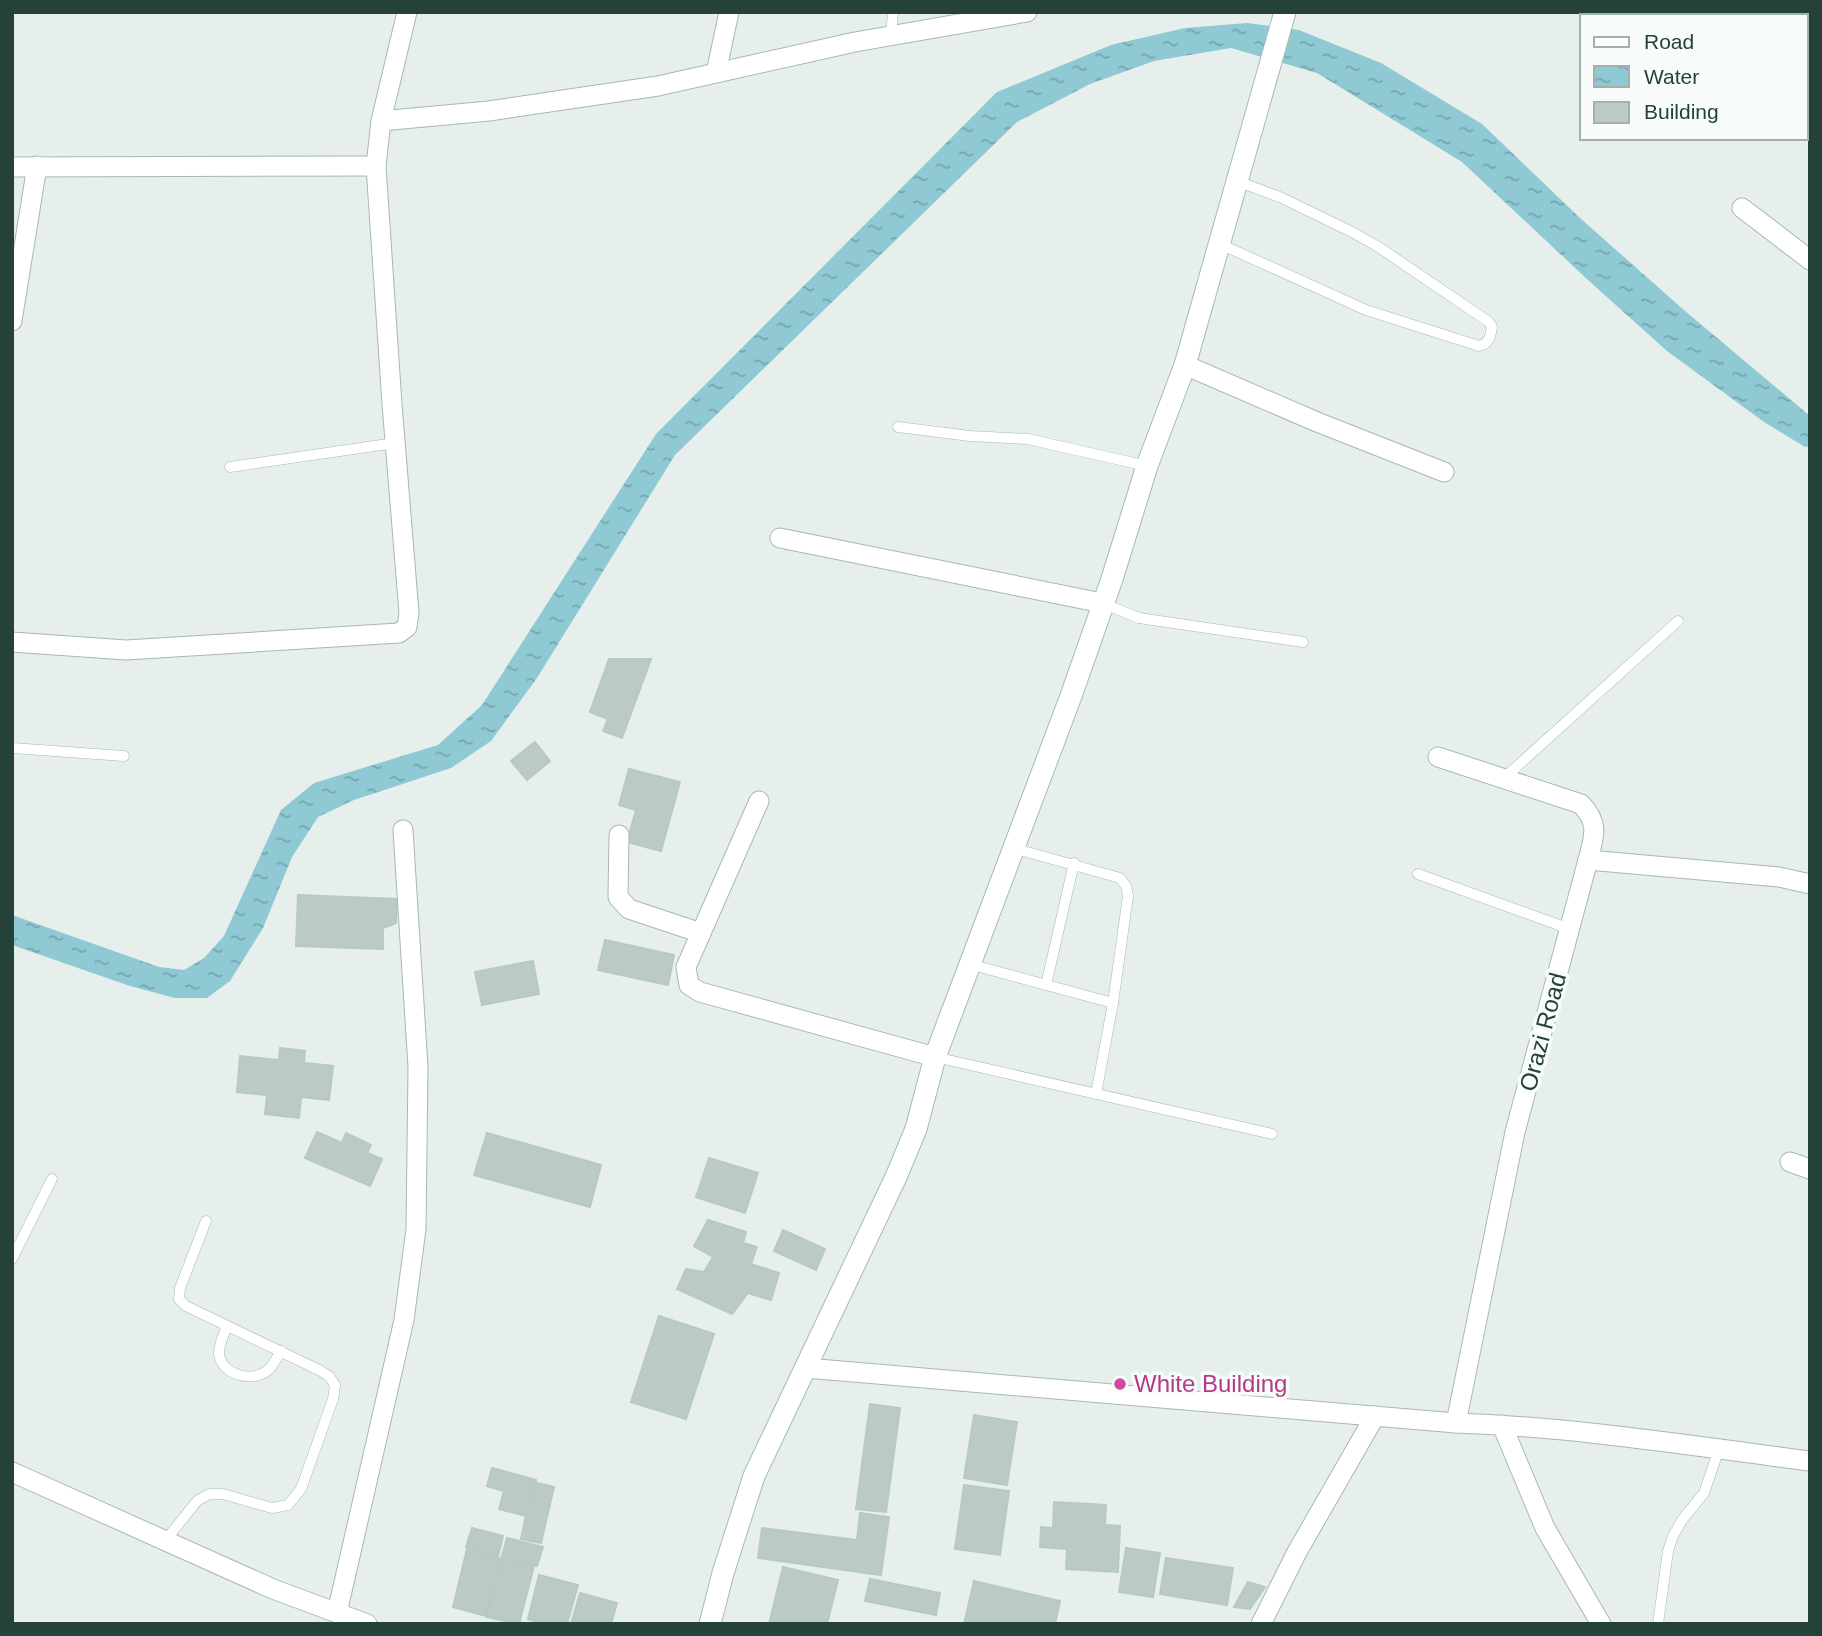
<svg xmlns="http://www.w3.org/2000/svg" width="1822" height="1636" font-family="Arial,sans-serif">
  <defs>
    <pattern id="water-ripples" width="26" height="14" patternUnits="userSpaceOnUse" patternTransform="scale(1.75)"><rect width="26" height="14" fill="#8ec9d4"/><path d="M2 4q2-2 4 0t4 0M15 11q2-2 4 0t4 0" fill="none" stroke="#74a5ad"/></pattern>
  </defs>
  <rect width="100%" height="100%" fill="#e6efeb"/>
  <polygon fill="url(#water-ripples)" points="1247,23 1299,30 1381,63 1482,124 1580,218 1685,311 1810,416 1810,446 1805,447 1764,422 1667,351 1588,280 1462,162 1317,73 1231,48 1154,61 1090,84 1017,122 675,455 537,678 491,741 451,768 354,800 318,817 292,857 263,928 230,981 207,998 175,998 130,986 12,945 12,915 159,967 184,970 204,958 224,936 281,810 314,783 438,745 482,705 656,434 997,92 1111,45 1185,28"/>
  <g fill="#bbcac4" stroke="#b8c9c2" stroke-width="2">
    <polygon points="609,659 651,659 622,738 603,731 608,719 590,712"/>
    <polygon points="535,742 550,761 527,780 511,761"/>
    <polygon points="629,769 680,782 661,851 627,842 636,810 619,805"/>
    <polygon points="298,895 397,899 396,923 383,928 383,949 296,946"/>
    <polygon points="605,940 674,955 668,985 598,970"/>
    <polygon points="533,961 539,994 482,1005 475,972"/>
    <polygon points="280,1048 305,1051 304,1063 333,1066 329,1100 301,1097 299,1118 265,1114 267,1095 237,1092 240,1056 279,1060"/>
    <polygon points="317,1132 342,1143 346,1133 371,1145 367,1153 382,1159 370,1186 305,1158"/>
    <polygon points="487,1133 601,1165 590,1207 474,1175"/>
    <polygon points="709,1158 758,1173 745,1213 696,1197"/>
    <polygon points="708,1220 746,1232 743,1243 757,1247 751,1264 779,1273 771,1300 748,1293 732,1314 677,1289 686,1269 704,1272 713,1257 694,1246"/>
    <polygon points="783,1230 825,1249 816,1270 774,1251"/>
    <polygon points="659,1316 714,1334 686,1419 631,1402"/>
    <polygon points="870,1404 900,1408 886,1512 856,1509"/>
    <polygon points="974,1415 1017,1422 1007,1485 964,1478"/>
    <polygon points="492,1468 536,1480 526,1516 499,1509 504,1491 487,1486"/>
    <polygon points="533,1482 554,1487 541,1543 521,1539"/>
    <polygon points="964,1485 1009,1491 1000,1555 955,1549"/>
    <polygon points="1054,1502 1106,1505 1105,1525 1120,1526 1118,1572 1066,1569 1067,1549 1040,1547 1041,1527 1053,1528"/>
    <polygon points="860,1513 889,1517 881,1575 758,1558 762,1528 857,1540"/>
    <polygon points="472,1528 503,1536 498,1556 466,1547"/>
    <polygon points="507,1538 543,1547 537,1566 502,1556"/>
    <polygon points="1126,1548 1160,1553 1153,1597 1119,1592"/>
    <polygon points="467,1549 500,1558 486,1616 453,1607"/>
    <polygon points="502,1558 534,1566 519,1624 487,1617"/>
    <polygon points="1166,1558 1233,1568 1227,1605 1160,1594"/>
    <polygon points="783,1567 838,1580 827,1624 769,1624"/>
    <polygon points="539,1575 578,1585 567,1624 544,1624 528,1619"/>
    <polygon points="870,1579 940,1593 936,1615 865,1601"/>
    <polygon points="974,1581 1060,1601 1055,1624 964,1624"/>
    <polygon points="1248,1582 1265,1587 1250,1609 1234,1607"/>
    <polygon points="580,1593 617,1603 611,1624 571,1624"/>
  </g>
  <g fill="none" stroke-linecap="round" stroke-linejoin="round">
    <defs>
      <g id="lane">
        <polyline points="891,36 893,12"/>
        <path d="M1220,244L1366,310L1479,346C1490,343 1490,337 1492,327L1489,322L1377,246L1352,232L1282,198L1237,181"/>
        <polyline points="898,427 970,436 1028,439 1147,466"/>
        <polyline points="230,467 395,443"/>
        <polyline points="1102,603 1139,618 1303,642"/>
        <polyline points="12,748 124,756"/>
        <polyline points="1504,778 1678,621"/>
        <polyline points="1013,848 1120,878 1126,886 1128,896 1113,1003 1096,1094"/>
        <polyline points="1418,874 1570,929"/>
        <polyline points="969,964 1113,1003"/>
        <polyline points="1046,985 1074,863"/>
        <polyline points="935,1057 1272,1134"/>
        <polyline points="12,1259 52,1179"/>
        <path d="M227,1326C224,1334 219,1344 219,1353C220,1374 252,1384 268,1370C273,1366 277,1357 281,1351"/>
        <polyline points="165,1541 197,1501 209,1494 223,1494 272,1508 288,1505 301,1489 333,1399 335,1385 329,1376 319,1370 186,1306 179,1299 180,1288 206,1221"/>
        <polyline points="1658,1624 1668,1551 1673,1536 1682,1520 1704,1493 1719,1449"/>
      </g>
      <g id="street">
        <polyline points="716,73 729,12"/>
        <polyline points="381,121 489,111 658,86 855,42 1027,12"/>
        <polyline points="12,167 376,166"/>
        <polyline points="1742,208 1810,260"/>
        <polyline points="12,321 37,166"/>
        <polyline points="1185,365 1317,422 1444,472"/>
        <polyline points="780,538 1102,603"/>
        <polyline points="12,642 126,650 399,633 407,627 409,613 392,404 376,166 381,121 407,12"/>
        <path d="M1438,757L1581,804C1600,824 1594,836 1588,860"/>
        <polyline points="759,801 686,967 689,985 700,992 935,1057"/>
        <polyline points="619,835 618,897 629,909 701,933"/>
        <polyline points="1790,1162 1810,1169"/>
        <path d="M806,1368L1456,1423C1575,1427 1693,1446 1810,1461"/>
        <polyline points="1456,1423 1515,1132 1588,860 1779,877 1810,884"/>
        <polyline points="1502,1425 1545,1528 1601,1624"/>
        <polyline points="12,1472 273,1589 367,1624"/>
        <polyline points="337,1613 404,1320 416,1229 418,1067 403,830"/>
        <polyline points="1261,1624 1297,1552 1375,1416"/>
      </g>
      <polyline id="secondary" points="710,1624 723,1573 754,1476 896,1177 916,1129 935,1057 1071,696 1112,579 1147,466 1185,365 1285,12"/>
    </defs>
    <use href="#lane" stroke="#a8b8b2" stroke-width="11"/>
    <use href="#street" stroke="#a8b8b2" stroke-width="21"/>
    <use href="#secondary" stroke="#a4bbb3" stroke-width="23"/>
    <use href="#lane" stroke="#fff" stroke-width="10"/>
    <use href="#street" stroke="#fff" stroke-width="19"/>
    <use href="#secondary" stroke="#fff" stroke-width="21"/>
  </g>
  <circle fill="#d1479c" stroke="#f7fbf9" stroke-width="2.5" cx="1120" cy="1384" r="7"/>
  <g text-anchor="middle" stroke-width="7" stroke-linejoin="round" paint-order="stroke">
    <g font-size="24" fill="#24423a" stroke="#f7fbf9">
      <text transform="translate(1543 1032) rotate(-75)" y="8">Orazi Road</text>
    </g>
    <g font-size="24" fill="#b23c85" stroke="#f7fbf9" text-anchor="start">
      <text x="1134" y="1392">White Building</text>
    </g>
  </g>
  <rect width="1822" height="1636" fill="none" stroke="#24423a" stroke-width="28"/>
  <rect x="1580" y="14" width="228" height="126" fill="#f7fbf9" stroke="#a3b1ad" stroke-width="2"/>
  <rect x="1594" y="37" width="35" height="10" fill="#ffffff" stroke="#a3b1ad" stroke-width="2"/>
  <text x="1644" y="49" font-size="21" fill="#24423a">Road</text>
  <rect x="1594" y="66" width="35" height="21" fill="url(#water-ripples)" stroke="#a3b1ad" stroke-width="2"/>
  <text x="1644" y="84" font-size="21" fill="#24423a">Water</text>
  <rect x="1594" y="102" width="35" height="21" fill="#bbcac4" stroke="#a3b1ad" stroke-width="2"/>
  <text x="1644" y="119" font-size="21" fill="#24423a">Building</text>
</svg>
